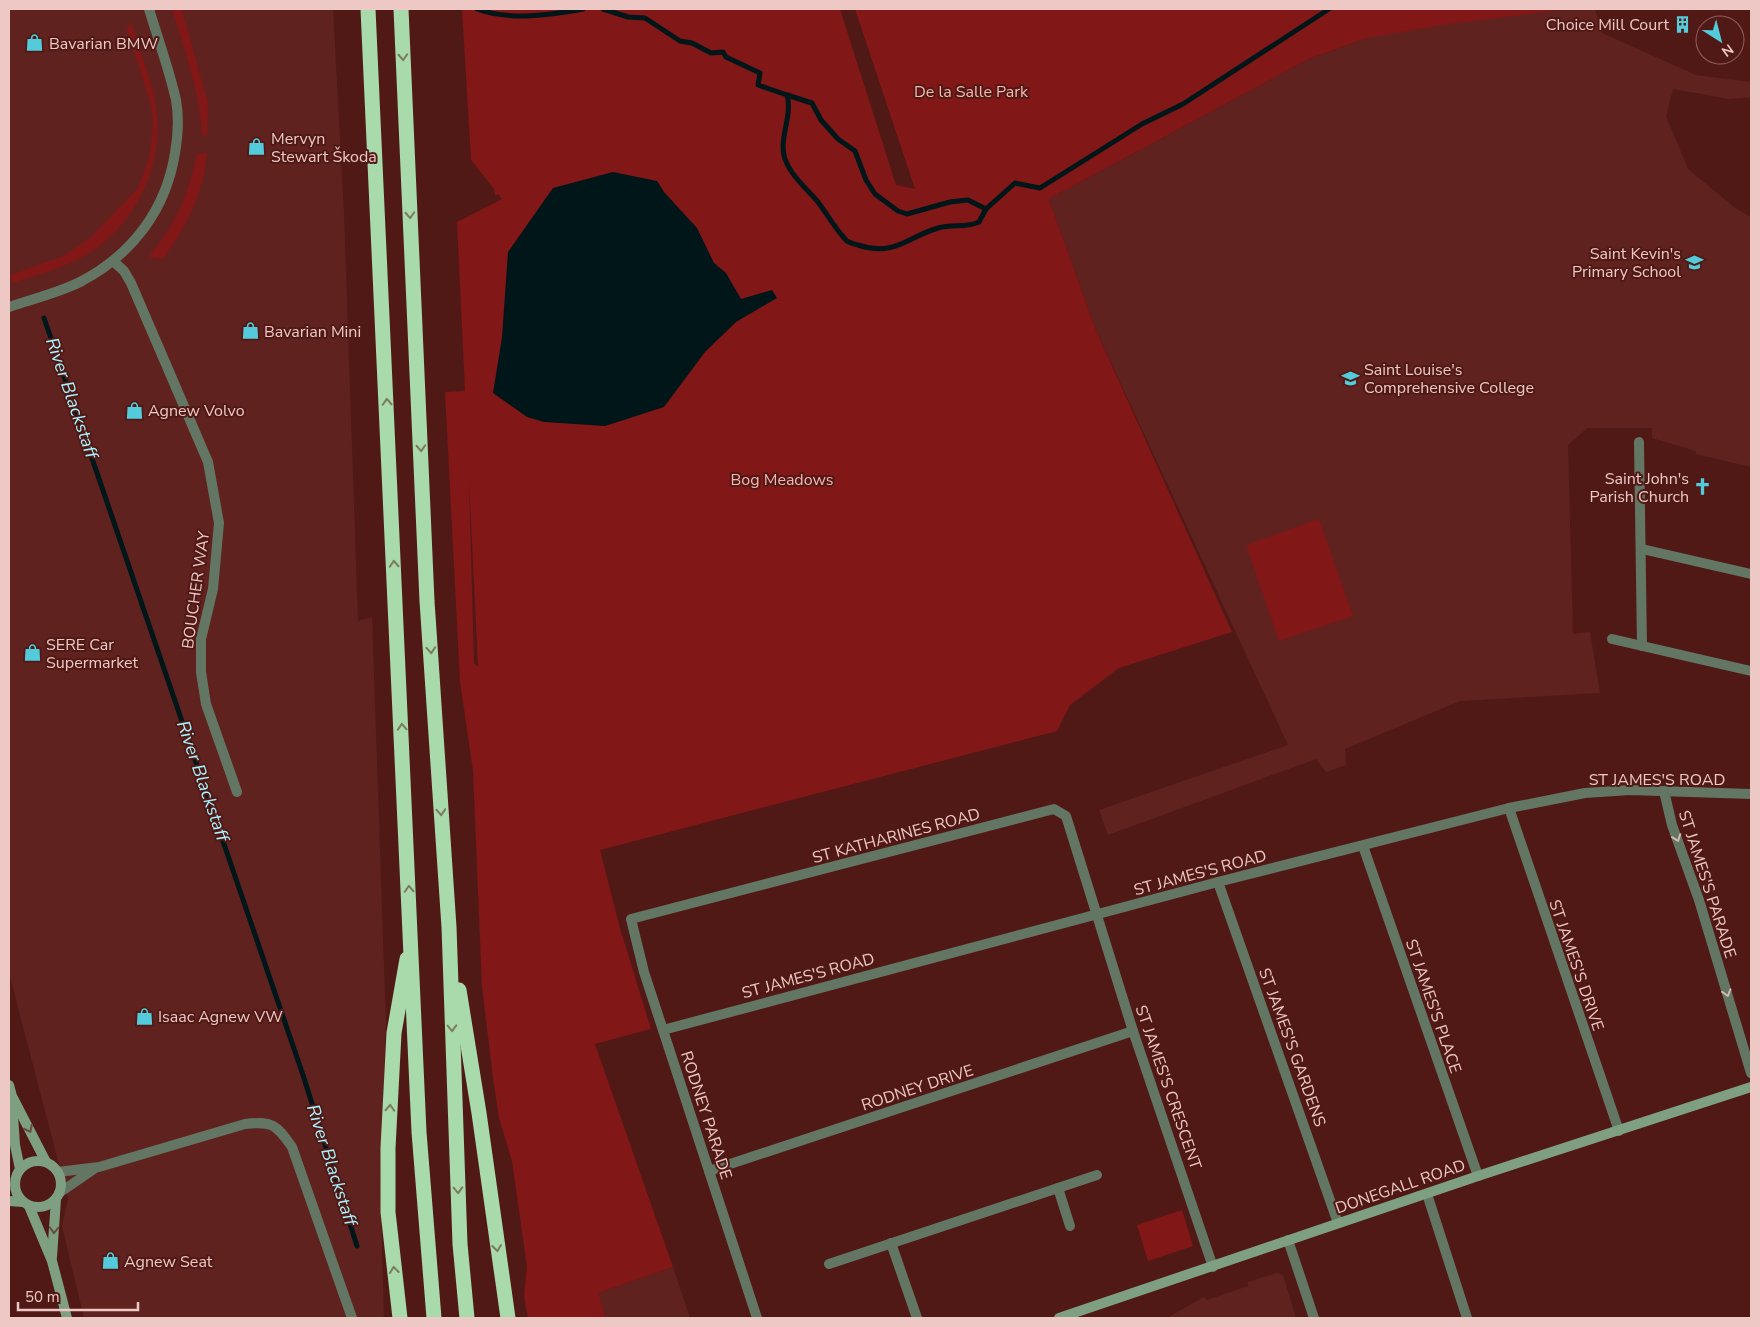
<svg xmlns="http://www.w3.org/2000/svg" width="1760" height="1327" font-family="'Nunito Sans',sans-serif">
  <rect width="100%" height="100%" fill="#501916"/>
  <g fill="#60221f">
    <polygon points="9,9 333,9 344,214 358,621 372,617 386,1025 380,1187 384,1318 84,1318 62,1226 68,1199 9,973"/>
    <polygon points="1468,9 1595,9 1602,33 1696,75 1751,82 1751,97 1729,99 1673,89 1666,116 1688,169 1735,208 1751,217 1751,467 1696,454 1696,451 1652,438 1652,428 1587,428 1568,445 1573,634 1590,632 1600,693 1460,701 1345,749 1346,765 1326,772 1316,759 1108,835 1099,810 1288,745 1095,328 1049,199 1309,59 1442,11"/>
    <polygon points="673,1267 690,1318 606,1318 597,1293"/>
    <polygon points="1277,1273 1283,1275 1296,1318 1167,1318 1204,1297 1207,1300 1248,1286 1248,1282"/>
  </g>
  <g fill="#811717" fill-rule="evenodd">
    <path d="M172,9H182L208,103L207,136L202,135C200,92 184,50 172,9Z"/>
    <path d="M462,9H840L896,185L915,189L855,9H1567L1450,24L1367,38L1309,59L1049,199L1095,328L1232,632L1119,668L1070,705L1057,731L600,850L620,928L651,1029L595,1044L673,1267L598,1293L606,1318H528L524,1296L527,1267L512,1161L499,1118L493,1078L482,987L473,771L460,682L445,392L465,391L457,222L502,199L498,194L495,196L494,189L471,160ZM469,480L478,667L474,663Z"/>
    <path d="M132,24C140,54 155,85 157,116C162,166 137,219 97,248C72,266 41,274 13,283L10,275L63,256L90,238L138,188L149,158L153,127L151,105L126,26Z"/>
    <path d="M207,153C203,196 187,225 163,259L148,257C177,224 187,196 197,154Z"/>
    <polygon points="1319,519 1353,616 1279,641 1246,545"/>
    <polygon points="1182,1210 1193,1246 1148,1261 1137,1225"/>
  </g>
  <polygon fill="#001619" points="613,172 657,181 664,192 697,228 714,263 726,273 741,299 772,290 777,298 736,322 705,352 664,407 605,426 544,422 527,417 493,393 502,337 508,252 553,188"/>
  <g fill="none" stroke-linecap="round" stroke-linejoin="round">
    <g stroke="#001619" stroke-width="5">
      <path d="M477,9C510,21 549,15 583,9"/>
      <path d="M603,9L628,17L645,18L680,41L692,43L711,53L723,52L726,57L760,73L758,85L787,95C793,116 778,139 785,159C791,176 807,189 818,202C827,214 835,228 845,239C848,243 854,244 858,245C895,257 907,237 938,228C952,224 967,228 979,222L986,209L1015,183L1040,188L1142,124L1183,104L1329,9"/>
      <polyline points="787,95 812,103 821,120 838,139 855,151 866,180 875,194 898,211 907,214 950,202 968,200 986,209"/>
      <polyline points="44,318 303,1075 357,1246"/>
    </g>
    <g stroke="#627663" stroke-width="10">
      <polyline points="113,261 124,271 131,283 208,462 219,523 213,589 201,639 201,672 206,704 237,792"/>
      <path d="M9,307C32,299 58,293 80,282C132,255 166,210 175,153C178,136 179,117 176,100C169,69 158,39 149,9"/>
      <polyline points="1639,442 1642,646"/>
      <polyline points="1642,549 1751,574"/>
      <polyline points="1612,639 1751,671"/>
      <polyline points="1664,791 1672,825 1699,900 1751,1073"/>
      <polyline points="1509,808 1619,1131"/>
      <polyline points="1363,846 1478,1176"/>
      <polyline points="1218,882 1338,1223"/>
      <polyline points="663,1030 1218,882 1509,808 1585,793 1630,790 1751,794"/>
      <polyline points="709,1171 1133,1031"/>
      <path d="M58,1172L99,1167L245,1124C272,1121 276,1124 292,1147L352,1318"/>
      <polyline points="1058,1188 1070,1226"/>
      <polyline points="59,1193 94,1169"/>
      <polyline points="1427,1194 1467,1318"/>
      <polyline points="1288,1240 1314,1318"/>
      <polyline points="891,1243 917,1318"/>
      <polyline points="829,1264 1097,1175"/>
      <polyline points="757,1318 644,972 631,919 1054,809 1066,816 1133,1031 1213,1267"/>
    </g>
    <g stroke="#7e9f81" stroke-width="10">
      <polyline points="9,1085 12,1096 46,1162"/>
      <polyline points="12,1100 15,1145 20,1169"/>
      <circle cx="38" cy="1184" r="23"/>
      <polyline points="9,1201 23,1202"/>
      <polyline points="29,1206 52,1261 67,1318"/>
      <polyline points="52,1257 56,1199"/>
      <polyline points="1059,1318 1478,1176 1751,1087"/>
    </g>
    <g stroke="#a8daab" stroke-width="15">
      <polyline points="368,9 419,1132 434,1318"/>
      <polyline points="401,9 427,601 449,927 460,1244 467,1318"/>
      <polyline points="459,990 479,1113 508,1318"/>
      <polyline points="400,1318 388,1212 388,1148 394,1033 407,959"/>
    </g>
  </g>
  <defs><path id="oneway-chevron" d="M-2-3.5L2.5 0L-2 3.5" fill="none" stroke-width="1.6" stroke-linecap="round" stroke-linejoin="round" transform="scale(1.25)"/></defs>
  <g stroke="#7c7a60">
    <use href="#oneway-chevron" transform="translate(403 57) rotate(87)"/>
    <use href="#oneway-chevron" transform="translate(410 215) rotate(87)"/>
    <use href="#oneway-chevron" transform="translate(387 402) rotate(-93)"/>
    <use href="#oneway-chevron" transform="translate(421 448) rotate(87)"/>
    <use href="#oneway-chevron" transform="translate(394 564) rotate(-93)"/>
    <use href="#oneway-chevron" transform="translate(431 650) rotate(86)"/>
    <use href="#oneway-chevron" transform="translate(402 727) rotate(-93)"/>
    <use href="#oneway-chevron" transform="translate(441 812) rotate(86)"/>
    <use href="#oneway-chevron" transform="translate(409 889) rotate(-93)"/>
    <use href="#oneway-chevron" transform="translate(452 1028) rotate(88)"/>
    <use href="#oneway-chevron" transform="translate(390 1108) rotate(-87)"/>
    <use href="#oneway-chevron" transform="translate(458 1190) rotate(88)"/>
    <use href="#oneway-chevron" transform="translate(497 1248) rotate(83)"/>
    <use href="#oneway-chevron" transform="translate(394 1270) rotate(-97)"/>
  </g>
  <g stroke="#d1b8b1">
    <use href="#oneway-chevron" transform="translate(1677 838) rotate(70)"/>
    <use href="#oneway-chevron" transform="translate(1727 993) rotate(73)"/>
  </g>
  <g stroke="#624f41">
    <use href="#oneway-chevron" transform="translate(29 1129) rotate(63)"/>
    <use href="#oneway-chevron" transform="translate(54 1230) rotate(93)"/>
  </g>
  <defs>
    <symbol id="building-bare" viewBox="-9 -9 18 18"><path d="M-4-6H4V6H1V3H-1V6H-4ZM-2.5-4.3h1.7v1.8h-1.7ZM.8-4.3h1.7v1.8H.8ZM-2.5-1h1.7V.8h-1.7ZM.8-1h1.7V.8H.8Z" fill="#53cbda" stroke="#501916" stroke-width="2.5" paint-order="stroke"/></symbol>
    <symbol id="shop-bare" viewBox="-9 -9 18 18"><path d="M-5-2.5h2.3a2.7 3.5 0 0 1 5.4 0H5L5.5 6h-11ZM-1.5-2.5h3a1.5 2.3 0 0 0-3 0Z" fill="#53cbda" stroke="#501916" stroke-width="2.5" paint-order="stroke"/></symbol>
    <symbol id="school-bare" viewBox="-9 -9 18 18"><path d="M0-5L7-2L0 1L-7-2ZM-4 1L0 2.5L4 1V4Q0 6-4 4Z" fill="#53cbda" stroke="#501916" stroke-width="2.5" paint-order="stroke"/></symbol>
    <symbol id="church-bare" viewBox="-9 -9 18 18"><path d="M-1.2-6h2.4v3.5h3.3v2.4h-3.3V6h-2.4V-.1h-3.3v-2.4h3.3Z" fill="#53cbda" stroke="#501916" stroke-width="2.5" paint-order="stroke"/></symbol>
  </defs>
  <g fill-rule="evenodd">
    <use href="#building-bare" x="1670" y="12" width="25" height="25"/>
    <use href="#shop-bare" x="22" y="30" width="25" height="25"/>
    <use href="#shop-bare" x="244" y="134" width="25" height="25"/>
    <use href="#school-bare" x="1682" y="250" width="25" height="25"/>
    <use href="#shop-bare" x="238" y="318" width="25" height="25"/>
    <use href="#school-bare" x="1338" y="366" width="25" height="25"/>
    <use href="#shop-bare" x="122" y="398" width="25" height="25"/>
    <use href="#church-bare" x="1690" y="474" width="25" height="25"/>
    <use href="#shop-bare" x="20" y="640" width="25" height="25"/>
    <use href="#shop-bare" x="132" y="1004" width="25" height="25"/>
    <use href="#shop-bare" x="98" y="1248" width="25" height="25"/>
  </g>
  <g text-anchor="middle" stroke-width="4" stroke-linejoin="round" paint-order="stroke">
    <g font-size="16" fill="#edc8c4" stroke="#501916" text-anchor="start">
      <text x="1669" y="30" text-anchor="end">Choice Mill Court</text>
      <text x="49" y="49">Bavarian BMW</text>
      <text x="271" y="144">Mervyn<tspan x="271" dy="18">Stewart Škoda</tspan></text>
      <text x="1681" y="259" text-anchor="end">Saint Kevin's<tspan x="1681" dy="18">Primary School</tspan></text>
      <text x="264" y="337">Bavarian Mini</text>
      <text x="1364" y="375">Saint Louise's<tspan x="1364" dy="18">Comprehensive College</tspan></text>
      <text x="148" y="416">Agnew Volvo</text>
      <text x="1689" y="484" text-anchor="end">Saint John's<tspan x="1689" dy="18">Parish Church</tspan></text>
      <text x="46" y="650">SERE Car<tspan x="46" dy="18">Supermarket</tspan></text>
      <text x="158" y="1022">Isaac Agnew VW</text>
      <text x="124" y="1267">Agnew Seat</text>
    </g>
    <g font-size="16" fill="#f6b7af" stroke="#501916">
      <text x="971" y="97">De la Salle Park</text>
      <text x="782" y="485">Bog Meadows</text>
    </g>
    <g font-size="16" fill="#edc8c4" stroke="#501916">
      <text transform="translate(195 590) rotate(-82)" y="6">BOUCHER WAY</text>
      <text x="1657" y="785">ST JAMES'S ROAD</text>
      <text transform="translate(896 835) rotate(-15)" y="6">ST KATHARINES ROAD</text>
      <text transform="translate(1200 872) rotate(-15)" y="6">ST JAMES'S ROAD</text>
      <text transform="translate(1708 884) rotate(72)" y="6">ST JAMES'S PARADE</text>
      <text transform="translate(1577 965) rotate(71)" y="6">ST JAMES'S DRIVE</text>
      <text transform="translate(808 975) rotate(-15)" y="6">ST JAMES'S ROAD</text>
      <text transform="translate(1434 1006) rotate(71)" y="6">ST JAMES'S PLACE</text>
      <text transform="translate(1293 1047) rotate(70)" y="6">ST JAMES'S GARDENS</text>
      <text transform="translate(917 1087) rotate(-18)" y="6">RODNEY DRIVE</text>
      <text transform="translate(1169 1087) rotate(71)" y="6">ST JAMES'S CRESCENT</text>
      <text transform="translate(707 1115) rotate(72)" y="6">RODNEY PARADE</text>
      <text transform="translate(1400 1186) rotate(-19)" y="6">DONEGALL ROAD</text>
    </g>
    <g font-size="18" font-style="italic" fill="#a8f3fd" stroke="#501916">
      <text transform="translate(72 398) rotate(71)" y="6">River Blackstaff</text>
      <text transform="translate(203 781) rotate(71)" y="6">River Blackstaff</text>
      <text transform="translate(332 1165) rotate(72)" y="6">River Blackstaff</text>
    </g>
  </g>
  <rect width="1760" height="1327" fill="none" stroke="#edc8c4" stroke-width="20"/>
  <g transform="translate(1720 40) rotate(144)"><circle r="24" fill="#501916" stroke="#8f5f5c"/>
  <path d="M0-4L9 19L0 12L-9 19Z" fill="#53cbda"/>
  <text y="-8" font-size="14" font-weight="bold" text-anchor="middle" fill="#edc8c4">N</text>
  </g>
  <path d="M18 1302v8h120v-8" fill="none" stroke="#edc8c4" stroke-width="2.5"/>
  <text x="25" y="1302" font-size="15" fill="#edc8c4" stroke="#501916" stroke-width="4" paint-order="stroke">50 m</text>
</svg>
